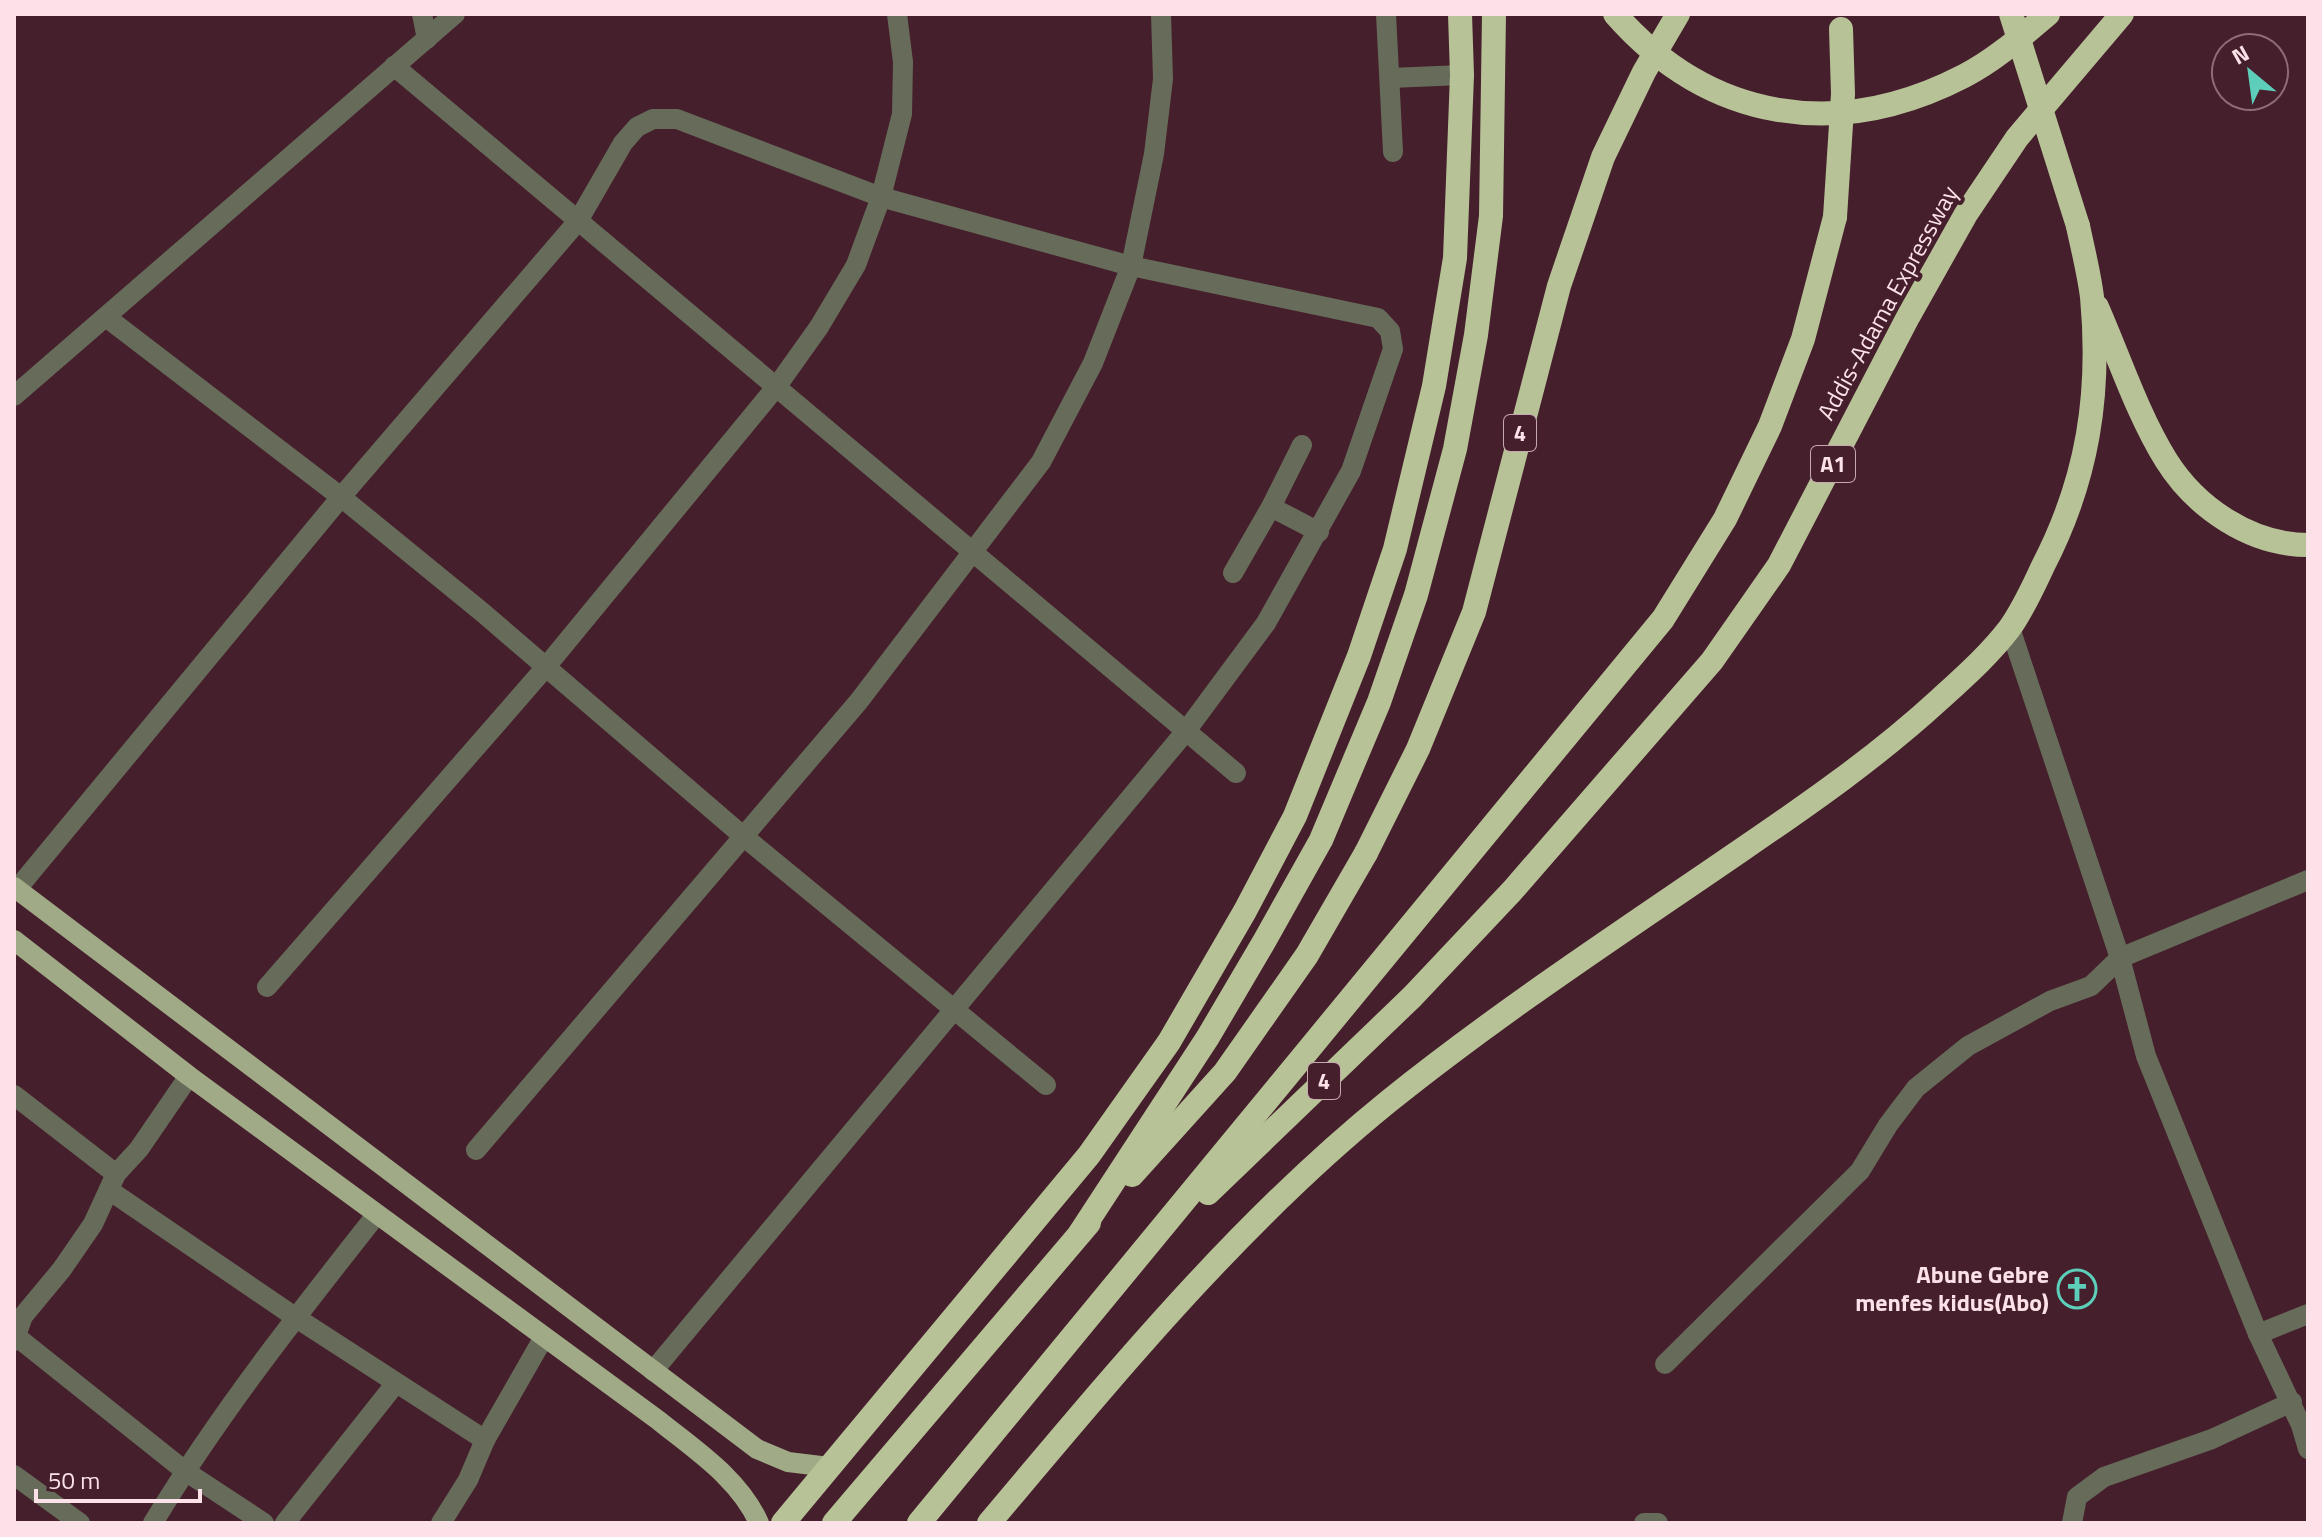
<svg xmlns="http://www.w3.org/2000/svg" width="2322" height="1537" font-family="'Titillium Web',sans-serif">
  <rect width="100%" height="100%" fill="#451f2c"/>
  <g fill="none" stroke-linecap="round" stroke-linejoin="round">
    <g stroke="#676c5a" stroke-width="20">
      <polyline points="422,14 427,39"/>
      <polyline points="1386,14 1393,152"/>
      <polyline points="394,66 1236,773"/>
      <polyline points="1390,78 1462,75"/>
      <polyline points="106,317 341,497 482,612 743,836 1046,1085"/>
      <polyline points="14,396 455,14"/>
      <polyline points="1271,507 1319,532"/>
      <polyline points="1233,573 1271,507 1302,445"/>
      <polyline points="2010,628 2120,958 2146,1056 2258,1334 2301,1425 2308,1449"/>
      <polyline points="17,889 341,497 578,221 623,143 637,127 653,119 677,119 881,197 1131,266 1378,318 1390,331 1393,349 1351,471 1266,623 1186,731 653,1371"/>
      <polyline points="267,987 545,668 777,386 819,327 856,265 881,197 902,114 903,62 897,14"/>
      <polyline points="14,1095 116,1174"/>
      <polyline points="476,1150 859,701 1041,462 1093,363 1131,266 1154,154 1163,79 1161,14"/>
      <polyline points="109,1190 295,1317 485,1440"/>
      <polyline points="2258,1334 2308,1314"/>
      <polyline points="17,1337 185,1471 264,1523"/>
      <polyline points="14,1341 23,1316 62,1269 93,1224 116,1174 139,1149 189,1076"/>
      <polyline points="1665,1364 1860,1171 1888,1125 1916,1088 1968,1046 2050,1001 2091,986 2120,958 2308,880"/>
      <polyline points="14,1475 80,1523"/>
      <path d="M153,1523C219,1414 298,1314 377,1214"/>
      <polyline points="285,1523 396,1383"/>
      <polyline points="441,1523 468,1480 485,1440 544,1337"/>
      <polyline points="1644,1523 1658,1523"/>
      <polyline points="2072,1523 2077,1497 2104,1477 2212,1439 2292,1402"/>
    </g>
    <g stroke="#a0aa86" stroke-width="20">
      <polyline points="14,887 757,1449 788,1462 829,1467"/>
      <path d="M14,940L189,1076L658,1420C695,1450 739,1478 759,1523"/>
    </g>
    <g stroke="#b7c297" stroke-width="24">
      <path d="M1615,14C1710,122 1838,141 1964,76C1995,60 2022,36 2048,14"/>
      <path d="M2097,307C2119,357 2137,413 2166,460C2196,508 2251,545 2308,545"/>
      <polyline points="1132,1175 1225,1072 1307,955 1366,853"/>
      <polyline points="1208,1193 1412,997 1512,891 1712,661 1779,565 1908,317 1966,214 2017,138 2122,14"/>
      <polyline points="1080,1233 1208,1037 1265,940 1321,840 1379,702 1416,595 1455,449 1476,335 1491,216 1494,14"/>
      <polyline points="783,1523 1089,1155 1169,1042 1245,911 1295,816 1359,656 1395,549 1434,386 1455,258 1462,75 1460,14"/>
      <polyline points="834,1523 1089,1223"/>
      <polyline points="919,1523 1663,619 1725,519 1770,426 1803,339 1835,217"/>
      <path d="M989,1523C1114,1375 1238,1223 1389,1101C1501,1011 1622,932 1740,851C1809,804 1878,756 1940,699C1964,677 1989,655 2009,629C2023,610 2033,587 2043,566C2088,479 2101,394 2092,297C2089,273 2083,250 2078,226"/>
    </g>
    <g stroke="#b7c297" stroke-width="24">
      <polyline points="2011,14 2078,226"/>
      <polyline points="1835,217 1843,94 1841,29"/>
      <polyline points="1366,853 1418,749 1474,612 1559,286 1603,157 1644,72 1678,14"/>
    </g>
  </g>
  <defs>
    <symbol id="church-ring" viewBox="-11 -11 22 22"><circle r="9.5" fill="#451f2c" stroke="#5cceba" stroke-width="1.5"/><path d="M-1.2-6h2.4v3.5h3.3v2.4h-3.3V6h-2.4V-.1h-3.3v-2.4h3.3Z" fill="#5cceba"/></symbol>
  </defs>
  <g fill-rule="evenodd">
    <use href="#church-ring" x="2055" y="1267" width="44" height="44"/>
  </g>
  <g text-anchor="middle" stroke-width="8" stroke-linejoin="round" paint-order="stroke">
    <g fill="#451f2c" stroke="#c5a8b0" stroke-width="2">
      <rect x="1504" y="415" width="32" height="36" rx="6"/>
      <rect x="1811" y="446" width="44" height="36" rx="6"/>
      <rect x="1308" y="1063" width="32" height="36" rx="6"/>
    </g>
    <g font-size="22" font-weight="bold" fill="#fce2e8">
      <text x="1520" y="441">4</text>
      <text x="1833" y="472">A1</text>
      <text x="1324" y="1089">4</text>
    </g>
    <g font-size="24" fill="#fce2e8" stroke="#451f2c">
      <text transform="translate(1888 303) rotate(-61)" y="8">Addis-Adama Expressway</text>
    </g>
    <g font-size="24" font-weight="bold" fill="#fce2e8" stroke="#451f2c" text-anchor="end">
      <text x="2049" y="1283">Abune Gebre<tspan x="2049" dy="28">menfes kidus(Abo)</tspan></text>
    </g>
  </g>
  <rect width="2322" height="1537" fill="none" stroke="#fce2e8" stroke-width="32"/>
  <g transform="translate(2250 72) rotate(331)"><circle r="38" fill="#451f2c" stroke="#8e6d77" stroke-width="2"/>
  <path d="M0-6L14 30L0 20L-14 30Z" fill="#5cceba"/>
  <text y="-12" font-size="22" font-weight="bold" text-anchor="middle" fill="#fce2e8">N</text>
  </g>
  <path d="M36 1489v12h164v-12" fill="none" stroke="#fce2e8" stroke-width="4"/>
  <text x="48" y="1489" font-size="24" fill="#fce2e8" stroke="#451f2c" stroke-width="6" paint-order="stroke">50 m</text>
</svg>
